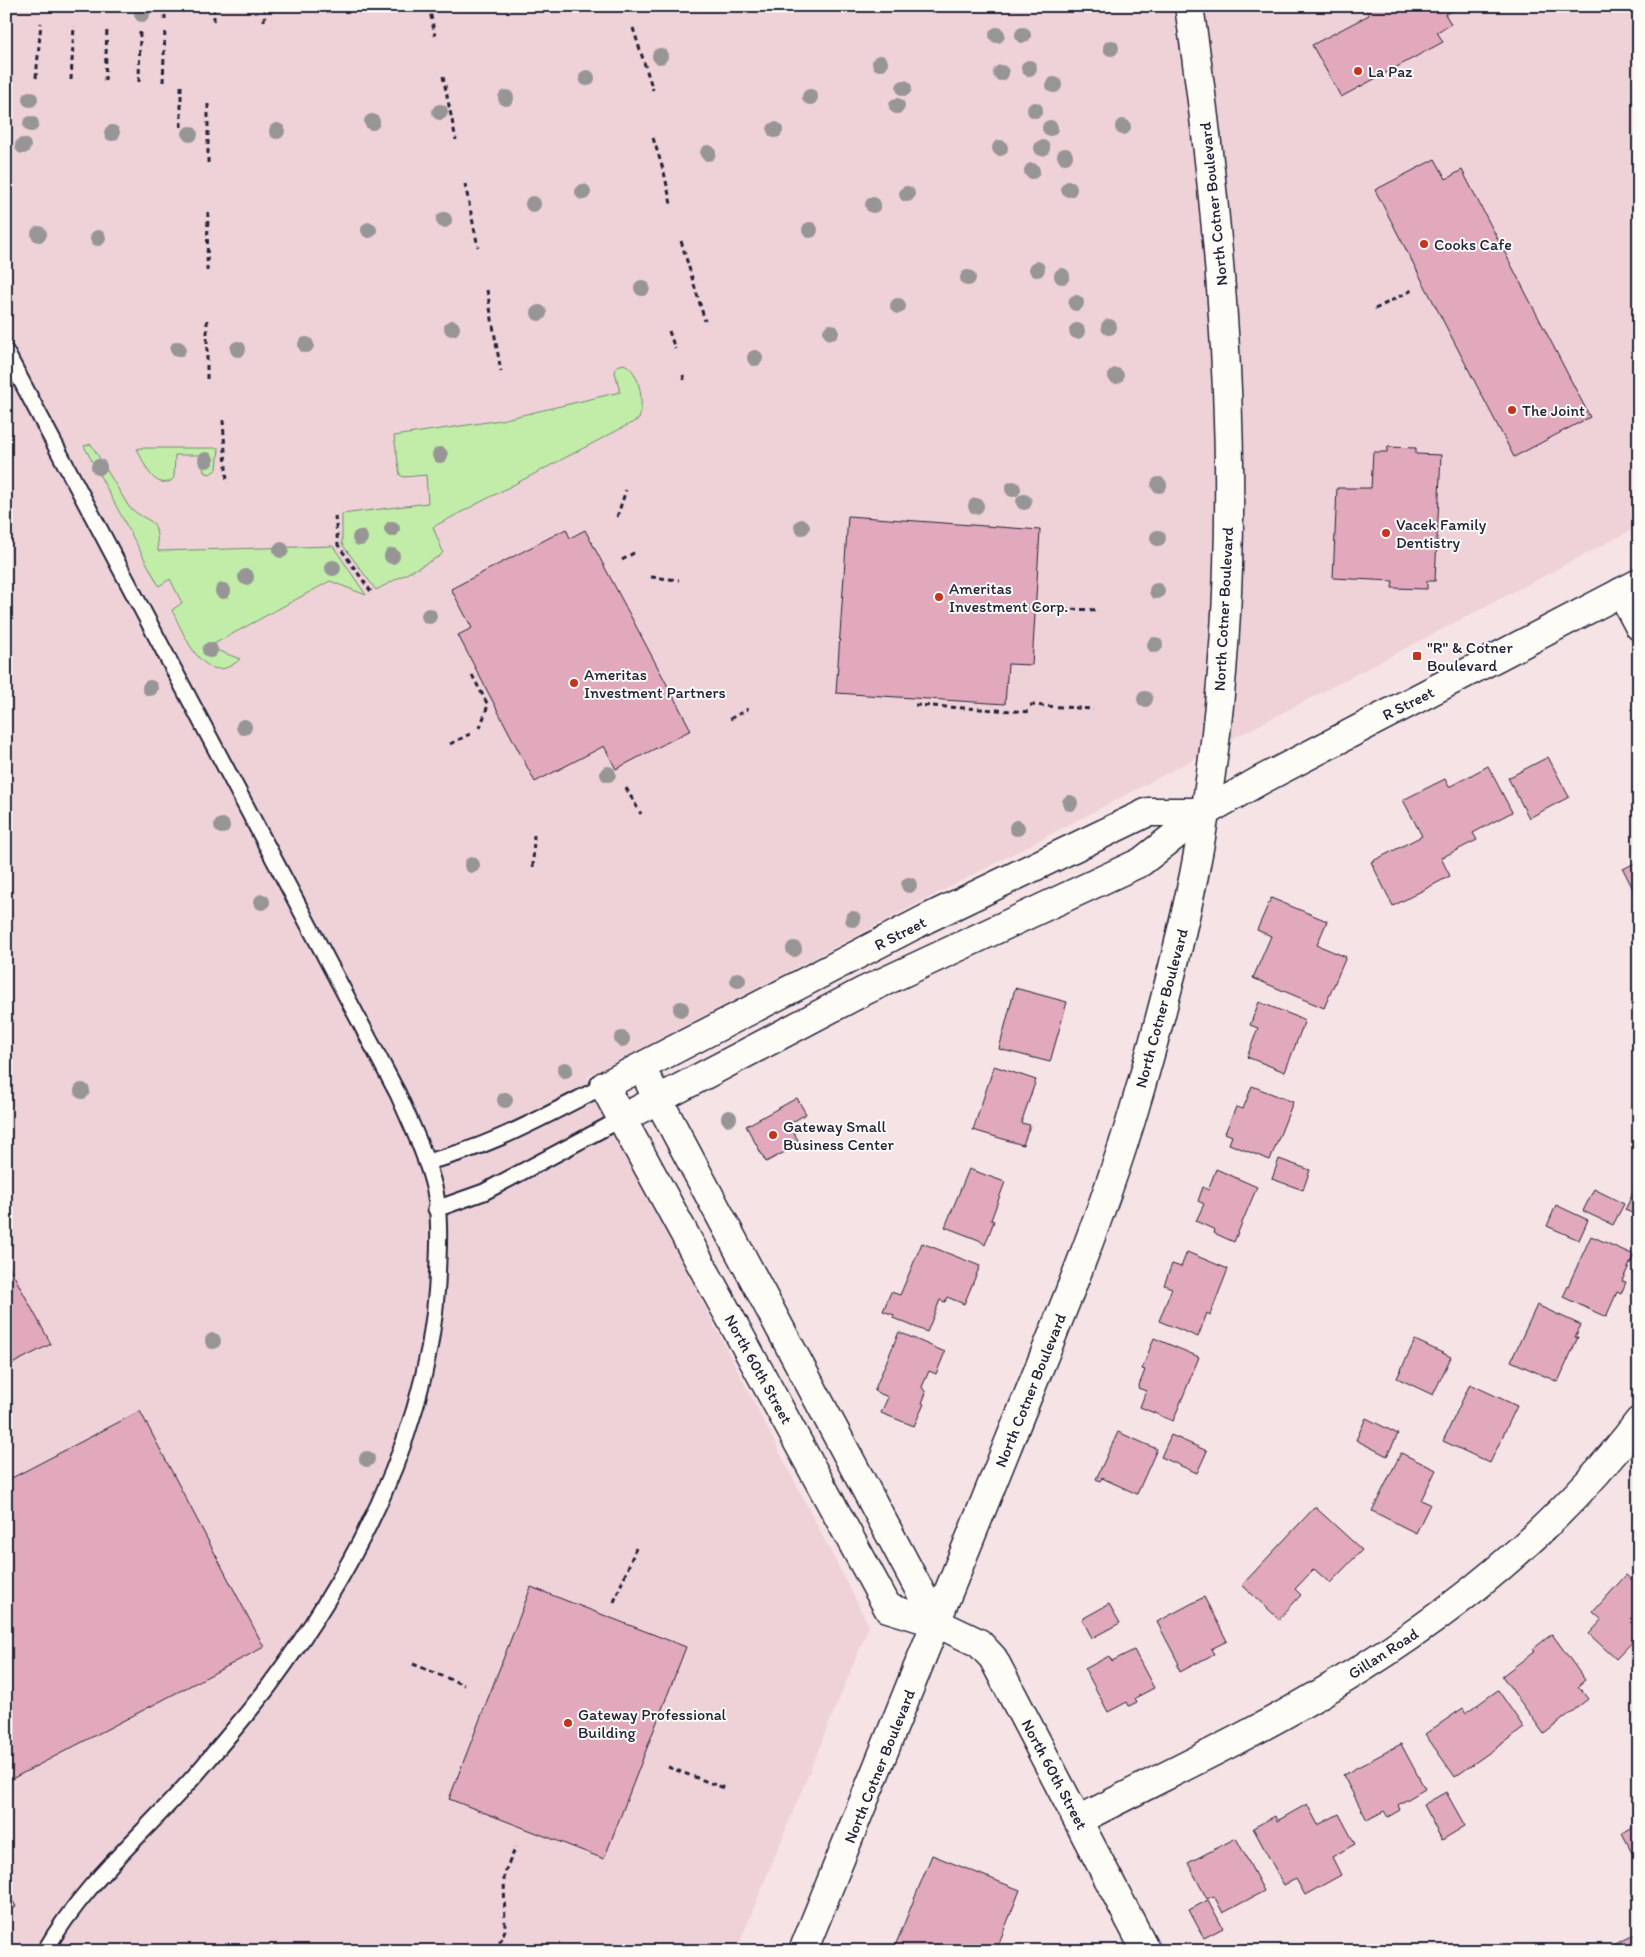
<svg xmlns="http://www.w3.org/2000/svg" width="1645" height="1957" font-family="Itim,sans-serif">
  <rect width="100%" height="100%" fill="#f5e3e5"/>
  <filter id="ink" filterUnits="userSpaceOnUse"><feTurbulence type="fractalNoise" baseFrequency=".02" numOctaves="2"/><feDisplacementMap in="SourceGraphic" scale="10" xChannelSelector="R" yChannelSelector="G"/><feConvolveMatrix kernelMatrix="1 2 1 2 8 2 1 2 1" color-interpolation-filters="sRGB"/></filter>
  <g filter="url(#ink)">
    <polygon fill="#efd2d8" points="6,6 1639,6 1639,526 587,1077 869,1626 736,1951 6,1951"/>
    <g fill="#c2eda9" stroke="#728872">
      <path d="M624,364C641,372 644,404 639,419L433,527L443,552L440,556L376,590L342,544V514L428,503L426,475L404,477L400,475L394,436L501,420L620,392L615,372L617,366Z"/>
      <path d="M91,444L129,507C155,529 156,512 158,551L333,546L366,595L330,581L212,645L214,649L240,659C205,692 184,634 172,610L182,603L170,579L159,586L84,446Z"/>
      <path d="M141,448H219L217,469L210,474L204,472L201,455H175L174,477L171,481C152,489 144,462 137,449Z"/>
    </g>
    <g fill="#e1a9bb" stroke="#22223b">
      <polygon points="1364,6 1452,6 1454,10 1445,14 1451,24 1437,32 1443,42 1341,97 1312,45 1369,15"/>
      <polygon points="1435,159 1446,179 1462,170 1590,417 1514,457 1375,190"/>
      <polygon points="1388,447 1416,448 1416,454 1441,455 1435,581 1427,581 1427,589 1392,588 1393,581 1333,578 1337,488 1371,488 1373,452 1387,452"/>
      <polygon points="848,516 1040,530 1032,665 1008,664 1005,704 836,693"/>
      <polygon points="566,529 570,538 585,530 691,730 616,769 604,746 535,782 458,635 472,628 451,589"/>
      <polygon points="1548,757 1569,797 1529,818 1508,778"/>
      <polygon points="1488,766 1512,812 1473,833 1477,840 1441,858 1450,876 1393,906 1371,862 1422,836 1403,800 1445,779 1449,787"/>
      <polygon points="1639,861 1639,901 1623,869"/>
      <polygon points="1271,898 1327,921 1317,945 1346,957 1324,1008 1253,978 1271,936 1257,930"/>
      <polygon points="1015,988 1067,1002 1050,1062 999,1049"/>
      <polygon points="1259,1002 1305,1020 1285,1072 1247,1057 1258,1028 1250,1025"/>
      <polygon points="994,1066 1036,1080 1021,1123 1030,1125 1023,1145 973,1130"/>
      <polygon points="1252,1086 1293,1102 1270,1160 1229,1144 1232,1136 1225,1133 1236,1107 1243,1109"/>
      <polygon points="797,1098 806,1114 789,1124 800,1144 766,1162 746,1126"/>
      <polygon points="1279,1159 1310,1170 1303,1190 1272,1179"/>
      <polygon points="969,1169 1005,1182 991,1220 994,1221 985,1245 979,1240 945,1227"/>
      <polygon points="1216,1169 1257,1187 1234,1242 1214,1233 1215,1230 1196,1221 1204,1204 1198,1201 1203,1187 1208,1190"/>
      <polygon points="1639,1181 1639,1216 1625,1210"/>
      <polygon points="1594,1189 1624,1204 1613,1225 1583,1211"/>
      <polygon points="1556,1205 1588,1220 1579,1240 1547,1226"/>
      <polygon points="1591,1236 1634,1255 1622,1281 1626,1282 1621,1294 1617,1292 1606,1317 1563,1297"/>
      <polygon points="922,1243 980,1266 964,1304 947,1297 945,1302 940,1300 927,1332 893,1318 894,1315 883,1311 891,1292 900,1295"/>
      <polygon points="1187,1252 1228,1269 1210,1315 1207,1313 1198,1337 1159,1321 1172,1288 1164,1285 1172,1264 1181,1267"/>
      <polygon points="6,1261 51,1344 6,1367"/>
      <polygon points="1537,1305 1581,1325 1575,1337 1578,1337 1558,1382 1511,1361"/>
      <polygon points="899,1332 945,1352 936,1374 929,1371 922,1387 926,1393 922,1403 924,1404 914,1426 881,1413 888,1397 874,1391"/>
      <polygon points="1154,1338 1199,1357 1173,1421 1140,1407 1146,1391 1138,1388 1145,1370 1142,1369"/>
      <polygon points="1415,1340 1451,1357 1433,1395 1397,1378"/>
      <polygon points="1470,1384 1517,1406 1490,1463 1443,1441"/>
      <polygon points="140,1411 264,1647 6,1782 6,1481"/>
      <polygon points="1366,1418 1398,1434 1387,1456 1356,1440"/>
      <polygon points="1118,1432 1157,1449 1137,1494 1102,1478 1100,1481 1096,1479"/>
      <polygon points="1171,1435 1207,1451 1197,1473 1161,1457"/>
      <polygon points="1401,1453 1436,1470 1421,1500 1430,1504 1416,1533 1372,1511"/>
      <polygon points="1315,1507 1362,1550 1330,1583 1314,1569 1295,1589 1301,1595 1279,1619 1242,1585"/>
      <polygon points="1626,1575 1639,1586 1639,1635 1616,1659 1589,1634 1602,1620 1593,1612"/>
      <polygon points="531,1587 686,1647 604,1859 449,1799"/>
      <polygon points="1204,1597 1227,1641 1211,1649 1214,1654 1180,1672 1177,1665 1179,1664 1157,1622"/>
      <polygon points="1109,1604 1120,1623 1092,1638 1082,1619"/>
      <polygon points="1552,1634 1585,1680 1578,1686 1588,1699 1544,1734 1502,1676 1535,1651 1533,1649"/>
      <polygon points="1134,1650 1154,1688 1135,1698 1137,1702 1129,1706 1127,1702 1108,1712 1085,1669 1109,1656 1112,1661"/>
      <polygon points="1498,1690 1524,1728 1455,1777 1425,1734 1463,1708 1466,1713"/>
      <polygon points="1401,1744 1425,1789 1398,1805 1400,1810 1388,1817 1384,1811 1367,1820 1343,1775"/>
      <polygon points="1446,1792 1465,1826 1442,1840 1423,1805"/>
      <polygon points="1307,1804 1318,1825 1339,1814 1355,1844 1332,1857 1341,1875 1305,1895 1296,1879 1284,1885 1253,1828 1275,1816 1277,1821"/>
      <polygon points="1639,1824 1639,1865 1622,1833"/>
      <polygon points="1236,1838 1264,1891 1223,1913 1214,1896 1207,1899 1188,1863"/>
      <polygon points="932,1855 1020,1890 997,1948 1004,1951 893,1951"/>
      <polygon points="6,1888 16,1907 6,1912"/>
      <polygon points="1208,1900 1223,1928 1204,1938 1189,1910"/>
      <polygon points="1639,1932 1639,1951 1616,1951 1613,1945"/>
    </g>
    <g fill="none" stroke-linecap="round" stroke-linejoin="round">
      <defs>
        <g id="service">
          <path d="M6,352L398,1094C412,1126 427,1157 435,1191C441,1221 438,1255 437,1285C428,1432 355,1570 269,1686C250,1711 229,1735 209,1759C156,1824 87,1877 45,1951"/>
          <path d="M426,1162C490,1148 546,1115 604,1086"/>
          <polyline points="436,1209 484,1192 621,1119"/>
        </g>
        <g id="minor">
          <polyline points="1621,592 1639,626"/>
          <polyline points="650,1084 937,1623"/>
          <polyline points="621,1119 864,991 1141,862 1205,812"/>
          <path d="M1079,1820C1163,1776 1251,1736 1333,1686C1448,1617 1557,1530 1639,1421"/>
          <polyline points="1146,1951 993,1658 979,1643 937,1623 888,1608 604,1086 926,919 1148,812 1205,812"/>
        </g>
        <g id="secondary">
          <polyline points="1205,812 1261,780 1639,583"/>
          <path d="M803,1951C871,1785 939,1619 1005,1452C1049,1343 1096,1233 1131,1120C1155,1040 1177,957 1194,875C1251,588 1231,293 1189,6"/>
        </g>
      </defs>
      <use href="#service" stroke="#22223b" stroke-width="19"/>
      <use href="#minor" stroke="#22223b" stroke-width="31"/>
      <use href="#secondary" stroke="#22223b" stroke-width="31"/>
      <g stroke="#22223b" stroke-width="3" stroke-dasharray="5 4" stroke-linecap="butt">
        <polyline points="165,6 165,21"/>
        <polyline points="429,6 435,36"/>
        <polyline points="214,21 214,6"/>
        <polyline points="264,21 265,6"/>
        <polyline points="633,28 653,90"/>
        <polyline points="443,76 456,140"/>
        <polyline points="36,78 41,23"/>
        <polyline points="71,80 74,26"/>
        <polyline points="105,81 107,28"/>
        <polyline points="139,82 140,32"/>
        <polyline points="163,82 165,29"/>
        <polyline points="181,127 181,83"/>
        <polyline points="653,138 664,172 671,204"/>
        <polyline points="208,163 208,100"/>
        <polyline points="465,184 478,247"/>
        <polyline points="681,241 705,321"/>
        <polyline points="207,271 208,209"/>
        <polyline points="487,290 501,372"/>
        <polyline points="1375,309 1414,289"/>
        <polyline points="669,331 675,349"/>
        <polyline points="683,375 685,383"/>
        <polyline points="207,379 207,318"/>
        <polyline points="223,420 227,483"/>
        <polyline points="335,516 338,545 372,593"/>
        <polyline points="617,517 626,490"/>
        <polyline points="622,560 637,551"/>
        <polyline points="651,577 679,580"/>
        <polyline points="1036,608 1099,610"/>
        <polyline points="472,675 488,705 480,728"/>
        <polyline points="915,705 1030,712"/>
        <polyline points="1030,705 1093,709"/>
        <polyline points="730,719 748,709"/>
        <polyline points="450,744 470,734"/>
        <polyline points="626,788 641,814"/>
        <polyline points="533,867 534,833"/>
        <polyline points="614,1602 636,1548"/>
        <polyline points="413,1664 464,1685"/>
        <polyline points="668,1767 724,1788"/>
        <polyline points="496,1951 505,1930 504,1874 516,1847"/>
      </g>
      <use href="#service" stroke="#fdfcf7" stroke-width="15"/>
      <use href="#minor" stroke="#fdfcf7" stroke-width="28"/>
      <use href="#secondary" stroke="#fdfcf7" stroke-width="28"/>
    </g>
    <g fill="#979596">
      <circle cx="142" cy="14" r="8"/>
      <circle cx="997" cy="35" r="8"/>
      <circle cx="1023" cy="35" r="8"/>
      <circle cx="1111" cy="48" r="8"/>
      <circle cx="660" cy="56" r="8"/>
      <circle cx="880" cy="63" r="8"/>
      <circle cx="1029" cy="68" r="8"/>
      <circle cx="1001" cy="73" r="8"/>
      <circle cx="587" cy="78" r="8"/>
      <circle cx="1054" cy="85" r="8"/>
      <circle cx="904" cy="88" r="8"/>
      <circle cx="810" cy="97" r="8"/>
      <circle cx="506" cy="98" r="8"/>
      <circle cx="30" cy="99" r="8"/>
      <circle cx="897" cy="106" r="8"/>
      <circle cx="1035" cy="110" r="8"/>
      <circle cx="440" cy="112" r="8"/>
      <circle cx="372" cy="122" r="8"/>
      <circle cx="31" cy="124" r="8"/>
      <circle cx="1123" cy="127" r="8"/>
      <circle cx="1050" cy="128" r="8"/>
      <circle cx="775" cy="130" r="8"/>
      <circle cx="277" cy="131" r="8"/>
      <circle cx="112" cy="133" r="8"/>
      <circle cx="190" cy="134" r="8"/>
      <circle cx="23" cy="146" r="8"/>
      <circle cx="1000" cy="148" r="8"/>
      <circle cx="1042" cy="148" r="8"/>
      <circle cx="708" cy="153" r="8"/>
      <circle cx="1065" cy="156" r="8"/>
      <circle cx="1032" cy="171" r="8"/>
      <circle cx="1069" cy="189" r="8"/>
      <circle cx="583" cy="192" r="8"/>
      <circle cx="907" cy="194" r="8"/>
      <circle cx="533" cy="204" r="8"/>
      <circle cx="873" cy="205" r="8"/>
      <circle cx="444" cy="220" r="8"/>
      <circle cx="369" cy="230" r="8"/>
      <circle cx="810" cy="230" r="8"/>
      <circle cx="39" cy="234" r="8"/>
      <circle cx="98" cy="238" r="8"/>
      <circle cx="1037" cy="269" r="8"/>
      <circle cx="1062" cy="276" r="8"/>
      <circle cx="968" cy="278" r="8"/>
      <circle cx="642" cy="288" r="8"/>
      <circle cx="1076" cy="303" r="8"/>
      <circle cx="898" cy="306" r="8"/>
      <circle cx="539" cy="313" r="8"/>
      <circle cx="1109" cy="327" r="8"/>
      <circle cx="452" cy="328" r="8"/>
      <circle cx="1077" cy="331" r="8"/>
      <circle cx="831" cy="332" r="8"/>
      <circle cx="306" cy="345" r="8"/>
      <circle cx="178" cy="349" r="8"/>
      <circle cx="238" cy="349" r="8"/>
      <circle cx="755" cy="358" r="8"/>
      <circle cx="1116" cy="376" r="8"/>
      <circle cx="440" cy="455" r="8"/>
      <circle cx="206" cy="460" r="8"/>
      <circle cx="99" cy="467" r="8"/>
      <circle cx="1159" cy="485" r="8"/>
      <circle cx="1013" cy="489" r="8"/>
      <circle cx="1024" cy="502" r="8"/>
      <circle cx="976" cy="506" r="8"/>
      <circle cx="802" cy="527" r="8"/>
      <circle cx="392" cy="529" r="8"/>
      <circle cx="360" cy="538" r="8"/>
      <circle cx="1158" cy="538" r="8"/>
      <circle cx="281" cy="550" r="8"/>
      <circle cx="392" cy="556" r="8"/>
      <circle cx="333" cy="568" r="8"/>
      <circle cx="246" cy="577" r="8"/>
      <circle cx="223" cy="591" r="8"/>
      <circle cx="1157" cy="591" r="8"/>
      <circle cx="429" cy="616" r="8"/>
      <circle cx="1155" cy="645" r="8"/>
      <circle cx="210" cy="650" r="8"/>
      <circle cx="150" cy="688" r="8"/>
      <circle cx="1145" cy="699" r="8"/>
      <circle cx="244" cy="727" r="8"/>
      <circle cx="608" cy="774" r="8"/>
      <circle cx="1070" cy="803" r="8"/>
      <circle cx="222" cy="826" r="8"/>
      <circle cx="1017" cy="828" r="8"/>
      <circle cx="472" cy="865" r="8"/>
      <circle cx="909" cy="885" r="8"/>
      <circle cx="262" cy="902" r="8"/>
      <circle cx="853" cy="919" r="8"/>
      <circle cx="794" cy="949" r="8"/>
      <circle cx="738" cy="980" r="8"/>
      <circle cx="681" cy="1009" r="8"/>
      <circle cx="622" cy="1039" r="8"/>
      <circle cx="565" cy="1070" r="8"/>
      <circle cx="82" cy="1091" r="8"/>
      <circle cx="505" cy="1100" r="8"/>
      <circle cx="729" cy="1118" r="8"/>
      <circle cx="213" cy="1341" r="8"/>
      <circle cx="367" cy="1459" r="8"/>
    </g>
  </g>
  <g fill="#c8321e" stroke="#fdfcf7" stroke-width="2">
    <circle cx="1358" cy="71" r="5"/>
    <circle cx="1424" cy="244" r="5"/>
    <circle cx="1512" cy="410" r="5"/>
    <circle cx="1386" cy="533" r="5"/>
    <circle cx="939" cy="597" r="5"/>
    <rect x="1412" y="651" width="10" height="10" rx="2.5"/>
    <circle cx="574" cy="683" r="5"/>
    <circle cx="773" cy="1135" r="5"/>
    <circle cx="568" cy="1723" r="5"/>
  </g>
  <g text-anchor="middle" stroke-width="4" stroke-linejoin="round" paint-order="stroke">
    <g font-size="16" fill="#22223b" stroke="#fdfcf7" text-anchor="start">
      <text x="1368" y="77">La Paz</text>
      <text x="1434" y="250">Cooks Cafe</text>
      <text x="1522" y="416">The Joint</text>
      <text x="1396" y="530">Vacek Family<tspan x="1396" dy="18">Dentistry</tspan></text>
      <text x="949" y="594">Ameritas<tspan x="949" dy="18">Investment Corp.</tspan></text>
      <text x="1427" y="653">"R" &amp; Cotner<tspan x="1427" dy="18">Boulevard</tspan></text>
      <text x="584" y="680">Ameritas<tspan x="584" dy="18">Investment Partners</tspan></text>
      <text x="783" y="1132">Gateway Small<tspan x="783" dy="18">Business Center</tspan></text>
      <text x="578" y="1720">Gateway Professional<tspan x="578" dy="18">Building</tspan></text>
    </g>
    <g font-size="16" fill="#22223b" stroke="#fdfcf7">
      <text transform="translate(1213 204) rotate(-96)" y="6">North Cotner Boulevard</text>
      <text transform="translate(1223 609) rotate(-87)" y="6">North Cotner Boulevard</text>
      <text transform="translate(1408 703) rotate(-27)" y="6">R Street</text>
      <text transform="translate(900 933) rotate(-27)" y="6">R Street</text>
      <text transform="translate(1161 1008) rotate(-75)" y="6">North Cotner Boulevard</text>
      <text transform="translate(759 1369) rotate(61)" y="6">North 60th Street</text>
      <text transform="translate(1030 1390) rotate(-68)" y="6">North Cotner Boulevard</text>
      <text transform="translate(1383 1653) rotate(-33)" y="6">Gillan Road</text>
      <text transform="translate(879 1766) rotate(-68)" y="6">North Cotner Boulevard</text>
      <text transform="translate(1055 1774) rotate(62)" y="6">North 60th Street</text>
    </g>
  </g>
  <rect width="1645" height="1957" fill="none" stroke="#fdfcf7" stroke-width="25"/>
  <rect x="12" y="12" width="1620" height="1932" fill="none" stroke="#22223b" stroke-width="2" filter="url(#ink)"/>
</svg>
